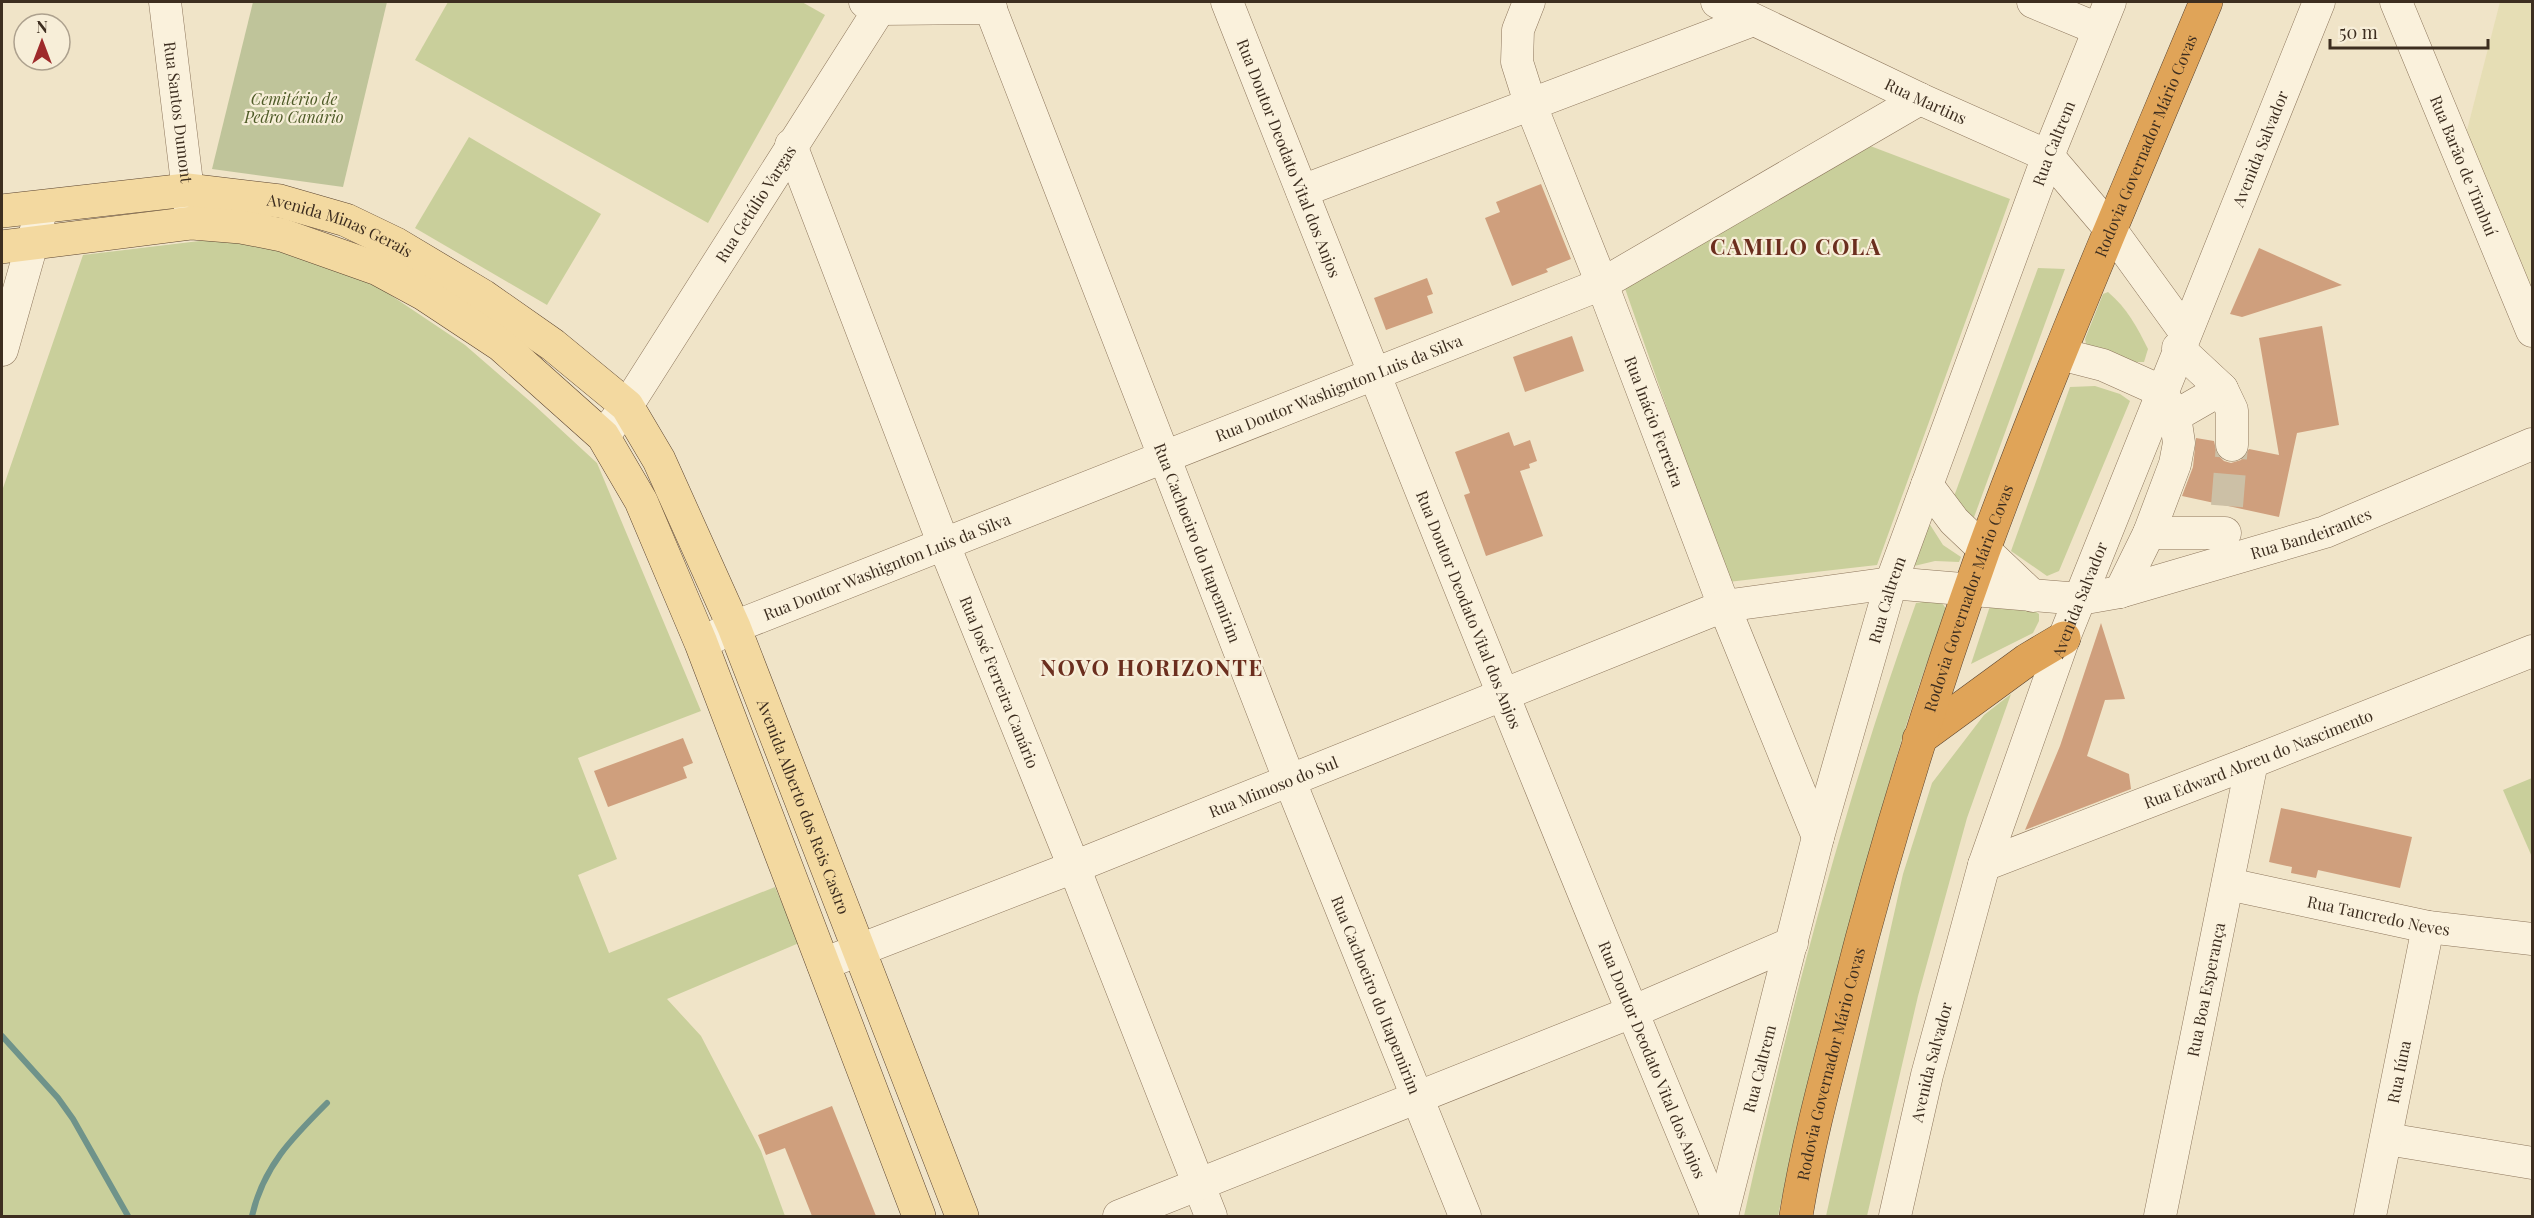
<svg xmlns="http://www.w3.org/2000/svg" width="2534" height="1218" font-family="'Playfair Display',serif">
  <rect width="100%" height="100%" fill="#f0e4c8"/>
  <polygon fill="#e6deb5" points="2500,2 2532,2 2532,354 2467,130"/>
  <g fill="#c9cf9b">
    <polygon points="448,2 802,2 825,15 708,223 415,60"/>
    <polygon points="469,137 601,214 547,305 415,228"/>
    <polygon points="1865,144 2010,199 1877,565 1728,582 1622,280"/>
    <polygon points="241,236 308,254 383,290 465,345 532,403 597,463 701,711 578,758 617,859 578,875 609,953 775,887 799,943 667,999 701,1036 761,1151 785,1216 2,1216 2,491 83,255"/>
    <polygon points="2038,268 2065,269 1973,520 1953,499"/>
    <path d="M2108,292C2127,308 2137,327 2148,349L2144,362H2132L2087,348L2085,339L2103,294Z"/>
    <polygon points="2095,386 2120,394 2130,401 2059,571 2047,576 2011,551 2070,387"/>
    <polygon points="1927,520 1943,545 1961,557 1959,562 1935,561 1910,567"/>
    <path d="M1930,601L1942,603L1947,610C1910,701 1885,797 1859,891C1829,999 1800,1107 1778,1216H1744C1790,1009 1844,803 1916,603Z"/>
    <polygon points="1990,606 2034,610 2039,614 2039,621 2033,633 1971,664"/>
    <polygon points="2011,694 1967,818 1918,996 1867,1216 1826,1216 1903,874 1932,783 1984,715"/>
    <polygon points="2532,778 2532,857 2503,790"/>
  </g>
  <polygon fill="#bfc49a" points="253,2 387,2 343,187 212,169"/>
  <g fill="none" stroke-linecap="round" stroke-linejoin="round">
    <g stroke="#6f938a" stroke-width="6">
      <polyline points="2,1036 58,1098 73,1119 128,1216"/>
      <path d="M252,1216C263,1167 292,1138 327,1103"/>
    </g>
  </g>
  <g fill="#cf9f7d">
    <polygon points="1541,184 1571,259 1546,269 1548,272 1512,286 1485,218 1500,212 1496,202"/>
    <polygon points="2259,248 2342,285 2242,317 2230,314"/>
    <polygon points="1427,278 1433,294 1427,296 1433,313 1386,330 1374,298"/>
    <polygon points="2322,326 2339,425 2297,433 2279,517 2182,496 2193,467 2196,438 2214,441 2217,454 2224,461 2231,463 2241,460 2249,449 2279,455 2259,338"/>
    <polygon points="1572,336 1584,371 1525,392 1513,357"/>
    <polygon points="1509,432 1514,446 1530,440 1537,461 1529,464 1530,468 1520,471 1543,536 1486,556 1464,495 1470,493 1455,452"/>
    <polygon points="2101,623 2125,699 2105,700 2087,756 2129,774 2131,789 2025,830 2060,746"/>
    <polygon points="683,738 693,763 683,767 687,778 608,807 594,771"/>
    <polygon points="2281,808 2412,837 2400,888 2318,870 2316,878 2291,873 2292,867 2269,862"/>
    <polygon points="832,1106 876,1216 812,1216 785,1148 766,1155 758,1135"/>
  </g>
  <g fill="none" stroke-linecap="round" stroke-linejoin="round">
    <polyline stroke="#ccc0a6" stroke-width="32" stroke-dasharray="32 16" stroke-linecap="butt" points="2227,506 2232,445"/>
    <defs>
      <g id="minor">
        <path id="s1" d="M165,2L191,216"/>
        <polyline points="865,2 879,9 991,8"/>
        <path id="s2" d="M988,2L1289,779L1465,1216"/>
        <path id="s3" d="M1227,2C1387,408 1549,814 1717,1216"/>
        <path id="s4" d="M1529,2L1518,30L1517,62L1530,103L1602,284L1724,606L1818,837"/>
        <path id="s5" d="M1717,2L1920,99L2048,156L2111,230L2185,332"/>
        <polyline points="2033,2 2098,29"/>
        <path id="s6" d="M2396,2L2532,331"/>
        <path id="s7" d="M791,145L944,545L1074,867L1211,1216"/>
        <polyline points="1302,191 1753,20"/>
        <polyline points="2178,348 2222,389 2232,410 2232,445"/>
        <polyline points="2,350 39,219"/>
        <polyline points="2060,354 2103,365 2161,391 2175,416 2179,443 2175,464 2149,533 2120,592"/>
        <polyline points="2175,416 2222,389"/>
        <path id="s8" d="M603,436L627,406L884,2"/>
        <polyline points="1927,485 1954,521 2033,596"/>
        <polyline points="2149,533 2225,533"/>
        <path id="s9" d="M701,643L734,627L1602,284L1920,99"/>
        <path id="s10" d="M1984,865L2252,762L2532,651"/>
        <path id="s11" d="M2228,884L2428,927L2532,939"/>
        <path id="s12" d="M823,964L1074,867L1724,606L1891,583L2080,599L2120,592L2325,532L2532,444"/>
        <polyline points="2387,1139 2532,1163"/>
        <polyline points="1119,1216 1632,1012 1792,943"/>
        <path id="s13" d="M1722,1216L1818,837L1891,583L2048,156L2110,2"/>
        <path id="s14" d="M1895,1216L1927,1075L1984,865L2064,638L2319,2"/>
        <path id="s15" d="M2160,1216L2252,762"/>
        <path id="s16" d="M2370,1216L2428,927"/>
      </g>
      <g id="major">
        <path id="s17" d="M2,211L187,190L280,201L346,220L396,244L483,296L553,345L627,406L659,460L734,627L962,1216"/>
        <polyline points="2,247 192,223 241,227 282,235 378,269 424,294 501,345 603,436 641,501 701,643 919,1216"/>
      </g>
      <g id="highway">
        <polyline points="1919,739 2027,660 2064,638"/>
        <path id="s18" d="M1796,1216C1808,1142 1828,1070 1847,996C1885,846 1931,698 1983,552C2051,366 2130,184 2206,2"/>
      </g>
    </defs>
    <use href="#minor" stroke="#8d765c" stroke-width="33"/>
    <use href="#major" stroke="#5b4430" stroke-width="34"/>
    <use href="#highway" stroke="#5b4430" stroke-width="34"/>
    <use href="#minor" stroke="#faf1dc" stroke-width="32"/>
    <use href="#major" stroke="#f3d9a0" stroke-width="33"/>
    <use href="#highway" stroke="#e0a458" stroke-width="33"/>
  </g>
  <g text-anchor="middle" stroke-width="4.5" stroke-linejoin="round" paint-order="stroke">
    <g font-size="16" font-style="italic" fill="#4d5a26" stroke="#f7eed8">
      <text x="294" y="105">Cemitério de<tspan x="294" dy="18">Pedro Canário</tspan></text>
    </g>
    <g font-size="16" fill="#3d2e20" stroke="#f7eed8">
      <text dy="6" stroke="none"><textPath href="#s5" startOffset="231">Rua Martins</textPath></text>
      <text dy="6" stroke="none"><textPath href="#s1" startOffset="111">Rua Santos Dumont</textPath></text>
      <text dy="6" stroke="none"><textPath href="#s13" startOffset="1124">Rua Caltrem</textPath></text>
      <text dy="6" stroke="none"><textPath href="#s18" startOffset="1128">Rodovia Governador Mário Covas</textPath></text>
      <text dy="6" stroke="none"><textPath href="#s14" startOffset="1130">Avenida Salvador</textPath></text>
      <text dy="6" stroke="none"><textPath href="#s3" startOffset="168">Rua Doutor Deodato Vital dos Anjos</textPath></text>
      <text dy="6" stroke="none"><textPath href="#s6" startOffset="177">Rua Barão de Timbuí</textPath></text>
      <text dy="6" stroke="none"><textPath href="#s8" startOffset="278">Rua Getúlio Vargas</textPath></text>
      <text dy="6" stroke="none"><textPath href="#s17" startOffset="344">Avenida Minas Gerais</textPath></text>
      <text dy="6" stroke="none"><textPath href="#s9" startOffset="687">Rua Doutor Washignton Luis da Silva</textPath></text>
      <text dy="6" stroke="none"><textPath href="#s4" startOffset="447">Rua Inácio Ferreira</textPath></text>
      <text dy="6" stroke="none"><textPath href="#s12" startOffset="1568">Rua Bandeirantes</textPath></text>
      <text dy="6" stroke="none"><textPath href="#s2" startOffset="580">Rua Cachoeiro do Itapemirim</textPath></text>
      <text dy="6" stroke="none"><textPath href="#s9" startOffset="201">Rua Doutor Washignton Luis da Silva</textPath></text>
      <text dy="6" stroke="none"><textPath href="#s18" startOffset="642">Rodovia Governador Mário Covas</textPath></text>
      <text dy="6" stroke="none"><textPath href="#s13" startOffset="638">Rua Caltrem</textPath></text>
      <text dy="6" stroke="none"><textPath href="#s14" startOffset="644">Avenida Salvador</textPath></text>
      <text dy="6" stroke="none"><textPath href="#s3" startOffset="654">Rua Doutor Deodato Vital dos Anjos</textPath></text>
      <text dy="6" stroke="none"><textPath href="#s7" startOffset="576">Rua José Ferreira Canário</textPath></text>
      <text dy="6" stroke="none"><textPath href="#s10" startOffset="294">Rua Edward Abreu do Nascimento</textPath></text>
      <text dy="6" stroke="none"><textPath href="#s12" startOffset="484">Rua Mimoso do Sul</textPath></text>
      <text dy="6" stroke="none"><textPath href="#s17" startOffset="1125">Avenida Alberto dos Reis Castro</textPath></text>
      <text dy="6" stroke="none"><textPath href="#s11" startOffset="154">Rua Tancredo Neves</textPath></text>
      <text dy="6" stroke="none"><textPath href="#s15" startOffset="231">Rua Boa Esperança</textPath></text>
      <text dy="6" stroke="none"><textPath href="#s2" startOffset="1066">Rua Cachoeiro do Itapemirim</textPath></text>
      <text dy="6" stroke="none"><textPath href="#s3" startOffset="1140">Rua Doutor Deodato Vital dos Anjos</textPath></text>
      <text dy="6" stroke="none"><textPath href="#s14" startOffset="158">Avenida Salvador</textPath></text>
      <text dy="6" stroke="none"><textPath href="#s18" startOffset="156">Rodovia Governador Mário Covas</textPath></text>
      <text dy="6" stroke="none"><textPath href="#s13" startOffset="152">Rua Caltrem</textPath></text>
      <text dy="6" stroke="none"><textPath href="#s16" startOffset="147">Rua Iúna</textPath></text>
    </g>
    <g font-size="22" font-weight="bold" letter-spacing="1.5" fill="#6b2e1e" stroke="#f7eed8">
      <text x="1796" y="255">CAMILO COLA</text>
      <text x="1152" y="676">NOVO HORIZONTE</text>
    </g>
  </g>
  <rect width="2534" height="1218" fill="none" stroke="#3d2e20" stroke-width="6"/>
  <g transform="translate(42 42)"><circle r="28" fill="#f7eed8" stroke="#ada18e" stroke-width="1.5"/>
  <path d="M0-4.5L10 22L0 15L-10 22Z" fill="#9e2a2b"/>
  <text y="-9" font-size="16" font-weight="bold" text-anchor="middle" fill="#3d2e20">N</text>
  </g>
  <path d="M2330 39v9h158v-9" fill="none" stroke="#3d2e20" stroke-width="3"/>
  <text x="2339" y="39" font-size="18" fill="#3d2e20" stroke="#f7eed8" stroke-width="4.5" paint-order="stroke">50 m</text>
</svg>
